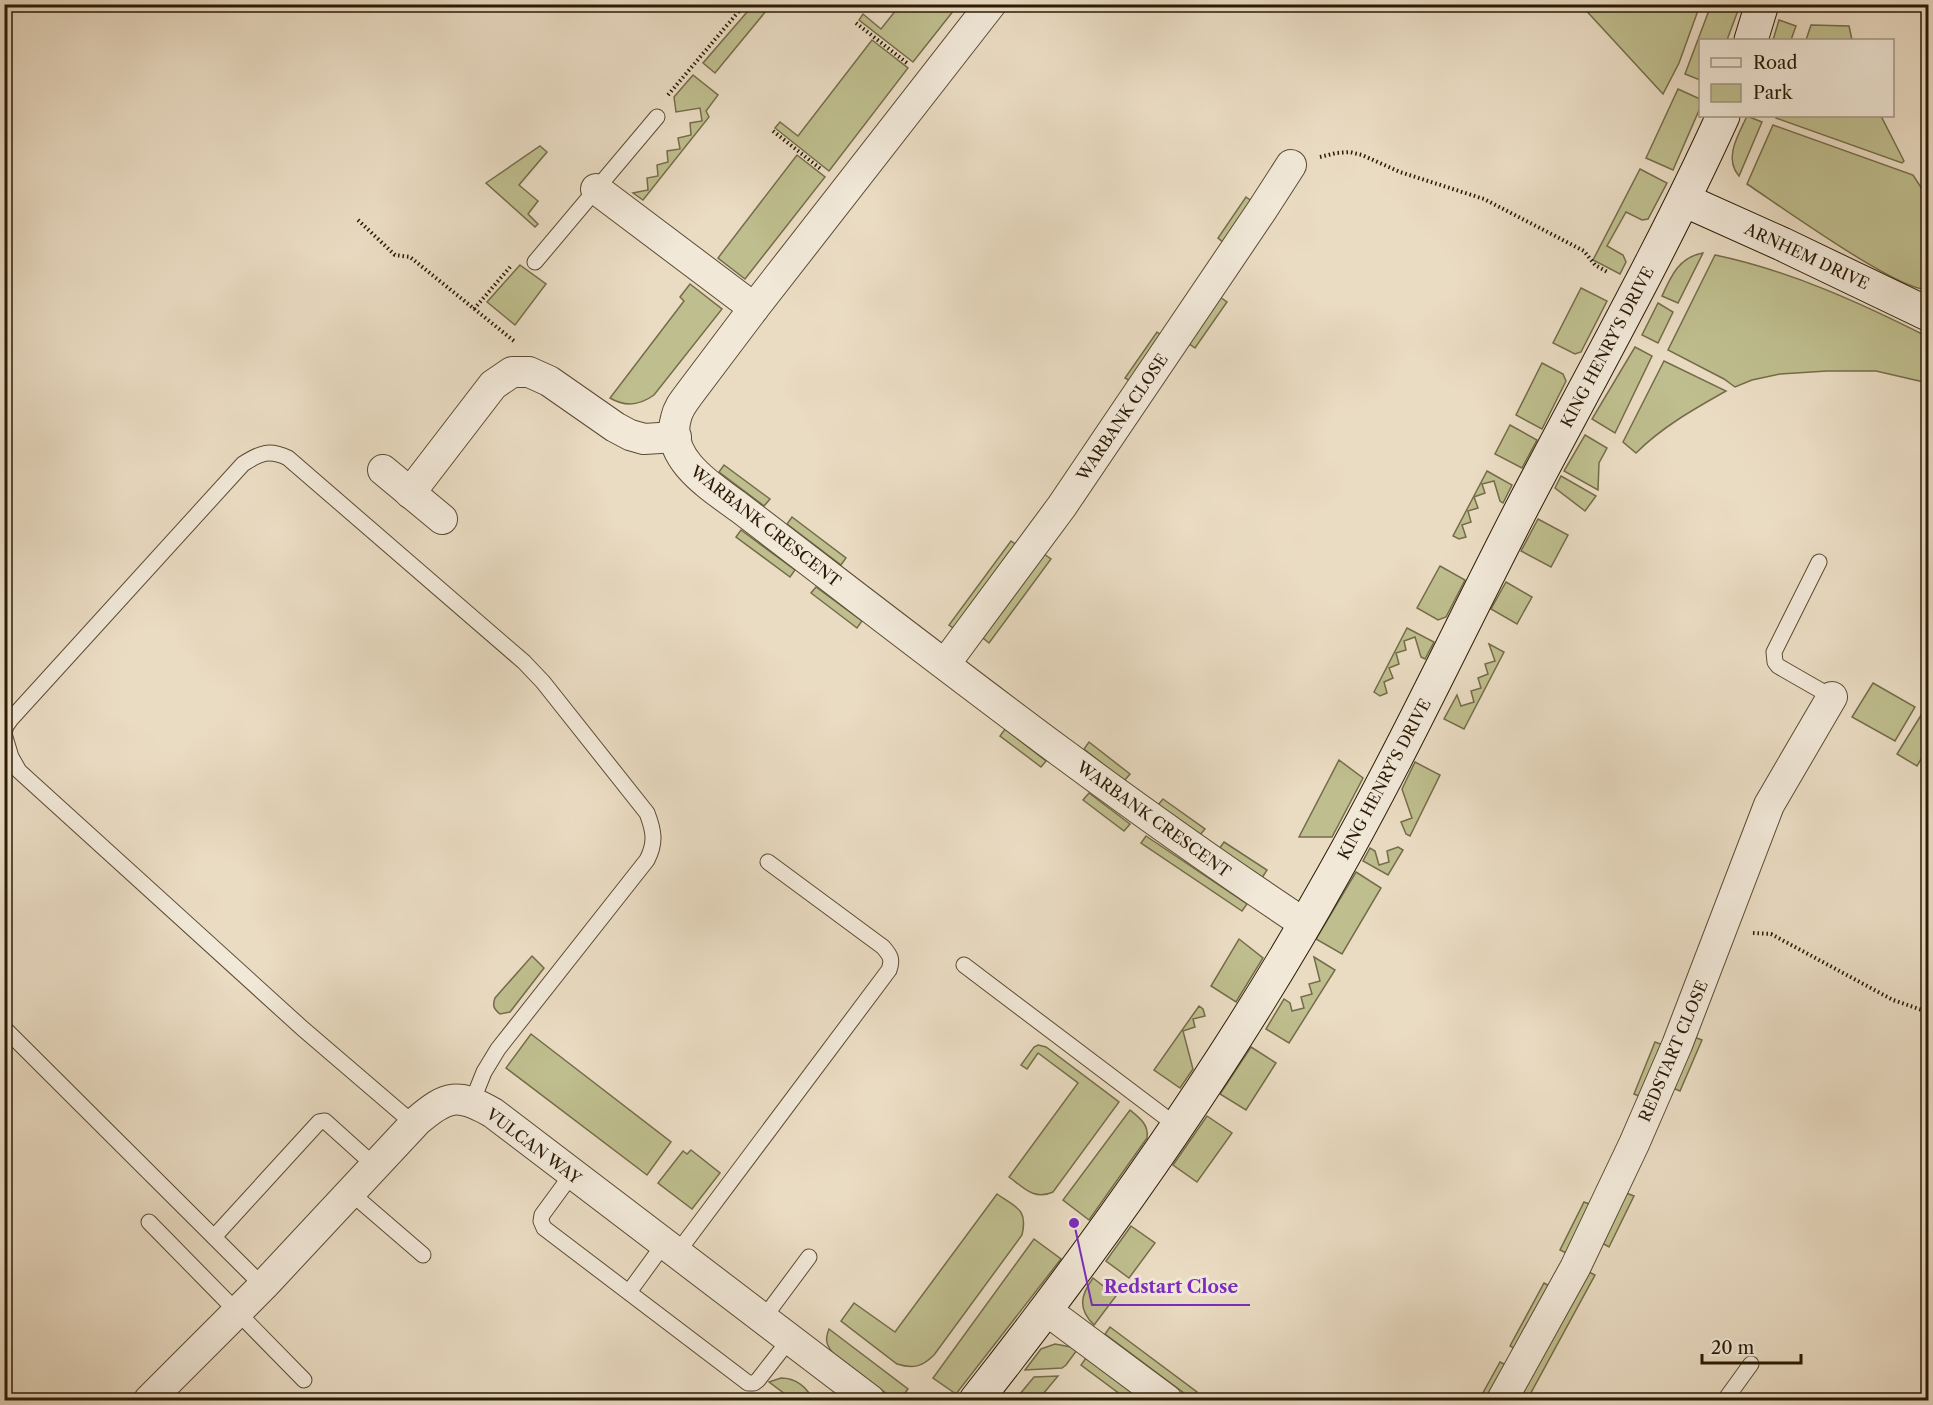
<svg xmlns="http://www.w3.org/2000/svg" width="1933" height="1405" font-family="'Libre Caslon Text',serif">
  <rect width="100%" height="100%" fill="#eadcc3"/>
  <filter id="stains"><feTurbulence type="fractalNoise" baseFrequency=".00333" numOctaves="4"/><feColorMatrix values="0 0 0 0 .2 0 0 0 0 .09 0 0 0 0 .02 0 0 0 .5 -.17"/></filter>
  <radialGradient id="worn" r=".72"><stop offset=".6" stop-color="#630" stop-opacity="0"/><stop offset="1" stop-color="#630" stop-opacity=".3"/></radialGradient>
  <g fill="#bfbe8e" stroke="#756c4a" stroke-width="1.5">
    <polygon points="754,4 771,5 715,73 703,63"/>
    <polygon points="900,5 958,5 913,62 859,20 863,14 881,29"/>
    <polygon points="1581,5 1700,5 1679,63 1663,94"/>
    <polygon points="1711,5 1740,5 1727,40 1700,40 1700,80 1685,74"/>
    <polygon points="1779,20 1796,26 1791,40 1773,40"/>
    <polygon points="1811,25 1849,26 1852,40 1806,40"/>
    <polygon points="872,40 908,68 829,171 775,128 780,122 798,136"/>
    <polygon points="693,75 718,95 706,111 709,117 643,200 633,193 648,190 647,178 658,176 657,165 668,162 667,151 680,149 678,138 691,135 690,123 702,121 700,108 676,112 674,97"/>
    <polygon points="1678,89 1700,99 1700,108 1673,170 1646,158"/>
    <path d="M1747,116L1762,122L1739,176C1723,158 1739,134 1747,116Z"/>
    <polygon points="1777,116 1881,116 1904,161 1902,163 1776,118"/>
    <path d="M1773,125L1913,175L1928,198V289C1902,294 1776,203 1747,184Z"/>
    <polygon points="540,146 547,152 519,185 538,201 528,214 538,224 535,227 486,183"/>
    <polygon points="797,155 825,177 745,279 718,258"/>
    <polygon points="1640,169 1667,183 1648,219 1642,220 1626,212 1607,246 1623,255 1626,262 1620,274 1593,260"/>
    <polygon points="1246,197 1253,202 1224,243 1218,238"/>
    <path d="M1703,253L1678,303L1662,296C1671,276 1679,257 1703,253Z"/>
    <path d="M1715,255C1788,270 1861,303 1928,337V383L1876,371H1827L1780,374L1752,380L1735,387L1724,379L1668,350Z"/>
    <polygon points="520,265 546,284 515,325 487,302"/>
    <path d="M690,284L722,309L654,395C639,406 625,407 610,398L684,301L680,297Z"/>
    <polygon points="1581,288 1607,301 1581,352 1575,354 1553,343"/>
    <polygon points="1220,297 1227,302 1195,348 1188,343"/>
    <polygon points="1658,303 1673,312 1658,343 1642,335"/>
    <polygon points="1157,332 1164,337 1132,382 1125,378"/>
    <polygon points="1635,347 1652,356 1615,433 1592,419"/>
    <path d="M1664,361L1726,391C1694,409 1662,427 1636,453L1623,442Z"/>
    <polygon points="1542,363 1563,374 1566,381 1542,429 1516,415"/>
    <polygon points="1510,425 1537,440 1522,468 1495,454"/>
    <polygon points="1585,435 1607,448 1599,463 1598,490 1564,471"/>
    <polygon points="724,465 770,499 764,506 719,472"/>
    <polygon points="1487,471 1512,485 1503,503 1500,501 1494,481 1482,484 1485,493 1474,497 1478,508 1468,511 1471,522 1462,525 1466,537 1459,539 1453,536"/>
    <polygon points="1561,476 1596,496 1585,511 1555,488"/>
    <polygon points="792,517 846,558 841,565 787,524"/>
    <polygon points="1538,519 1568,535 1551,567 1521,551"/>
    <polygon points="741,530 795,570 790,577 736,537"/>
    <polygon points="1011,541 1018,546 956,630 949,625"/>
    <polygon points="1044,554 1051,559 989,643 983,638"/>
    <polygon points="1440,566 1465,580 1446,617 1438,620 1417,608"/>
    <polygon points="1506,582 1532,597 1517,624 1491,609"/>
    <polygon points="816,587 862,621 857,628 811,593"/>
    <polygon points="1407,628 1434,642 1425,659 1421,657 1415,637 1404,641 1406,650 1396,653 1399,664 1389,668 1393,678 1384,682 1387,693 1380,696 1374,692"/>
    <polygon points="1489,644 1504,652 1464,729 1444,719 1457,695 1461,706 1474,702 1471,691 1481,688 1478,678 1488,674 1485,664 1495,661"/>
    <polygon points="1873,683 1915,707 1895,741 1852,717"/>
    <polygon points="1928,704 1928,747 1917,766 1897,754"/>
    <polygon points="1005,729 1046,761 1041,767 1000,736"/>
    <polygon points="1089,742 1130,774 1124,781 1084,749"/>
    <polygon points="1339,760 1363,778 1332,837 1299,837"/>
    <polygon points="1415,762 1440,775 1410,836 1406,834 1401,822 1412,818 1402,789"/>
    <polygon points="1089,793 1130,824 1124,831 1083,800"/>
    <polygon points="1163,799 1205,829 1199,836 1157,806"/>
    <polygon points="1146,836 1247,904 1242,911 1141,843"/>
    <polygon points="1224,842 1267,870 1262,878 1219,849"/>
    <polygon points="1398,847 1403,850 1388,875 1363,861 1370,848 1375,851 1379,865 1389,862 1387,851"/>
    <polygon points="1356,872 1381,888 1342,954 1316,939"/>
    <polygon points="1239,939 1263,958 1236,1002 1211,986"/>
    <path d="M532,956L544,968L510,1012L500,1014C494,1009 492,1006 495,998Z"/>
    <polygon points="1314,957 1335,970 1289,1043 1266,1029 1284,999 1290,1003 1292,1011 1304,1008 1301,997 1312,994 1309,984 1320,981"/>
    <polygon points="1199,1006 1203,1009 1205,1016 1193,1019 1195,1027 1183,1031 1193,1069 1180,1088 1154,1070"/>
    <polygon points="531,1034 671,1142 647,1175 506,1068"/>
    <polygon points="1694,1037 1702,1040 1680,1091 1673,1088"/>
    <polygon points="1655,1042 1663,1045 1641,1097 1634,1094"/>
    <path d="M1038,1045L1046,1047L1119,1102L1053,1192C1034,1201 1023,1187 1009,1177L1078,1083L1038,1053L1027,1069L1021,1065L1034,1047Z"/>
    <polygon points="1251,1047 1276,1063 1246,1110 1220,1094"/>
    <path d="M1130,1110C1140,1118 1149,1125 1147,1138L1089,1220L1063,1200Z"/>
    <polygon points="1207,1116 1232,1133 1197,1182 1173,1165"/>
    <polygon points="691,1150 720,1173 692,1209 658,1183 683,1151 687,1154"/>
    <polygon points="1626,1193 1634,1196 1609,1247 1602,1243"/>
    <path d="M997,1194C1017,1208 1028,1209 1022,1235L934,1355C922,1367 913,1369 897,1364L841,1321L854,1303L895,1332Z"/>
    <polygon points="1584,1202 1592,1205 1568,1254 1560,1250"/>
    <polygon points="1131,1226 1155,1243 1129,1278 1106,1261"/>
    <polygon points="1034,1239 1061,1259 956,1394 933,1378"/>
    <polygon points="1587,1271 1595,1275 1527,1400 1518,1400"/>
    <path d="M1093,1278L1116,1296L1094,1325C1078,1309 1080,1296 1093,1278Z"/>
    <polygon points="1544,1283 1551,1287 1517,1350 1510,1346"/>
    <polygon points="1110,1327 1197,1392 1192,1399 1105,1334"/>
    <path d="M829,1329L908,1389L900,1400H895L832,1352C826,1344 825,1339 829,1329Z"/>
    <polygon points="1055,1344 1071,1347 1077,1350 1066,1365 1062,1368 1025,1370 1041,1349"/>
    <polygon points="1086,1358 1142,1400 1128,1400 1081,1365"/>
    <polygon points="1500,1362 1508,1366 1488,1400 1479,1400"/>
    <polygon points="1058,1376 1038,1400 1015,1400 1034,1377"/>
    <path d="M781,1378C795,1378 808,1387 812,1400H793L769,1382Z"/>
  </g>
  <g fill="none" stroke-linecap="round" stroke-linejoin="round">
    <defs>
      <g id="lane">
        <polyline points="535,262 657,117"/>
        <polyline points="1819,562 1774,652 1775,662 1778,666 1832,697"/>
        <path d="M4,733L6,726L11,719L243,464C260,453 269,449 288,458L524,662L543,682L647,813C654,831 656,843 647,860L498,1049L484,1072L472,1102"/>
        <polyline points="4,734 11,757 19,771 302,1028 414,1124"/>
        <polyline points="964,965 1177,1126"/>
        <polyline points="4,1028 263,1286"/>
        <polyline points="572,1174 542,1215 541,1221 544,1228 748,1383 754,1383 758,1380 790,1339"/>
        <polyline points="351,1193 423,1255"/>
        <polyline points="149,1222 304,1380"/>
        <polyline points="214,1237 319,1122 325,1121 375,1166"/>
        <path d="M677,1253L889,970C893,959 890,955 883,947L768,862"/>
        <polyline points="629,1292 664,1244"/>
        <polyline points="763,1319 809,1257"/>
        <polyline points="1725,1400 1751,1364"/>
      </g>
      <g id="street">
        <path d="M991,4L754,308L690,393C684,401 678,408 676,418C664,459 713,488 740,508C926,650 1110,795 1305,924"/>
        <polyline points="596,189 754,308"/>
        <polyline points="383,470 442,519"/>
        <polyline points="410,493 493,385 512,372 529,372 549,381 615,427 630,435 644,439 676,437"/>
        <polyline points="945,664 1062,506 1262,210 1291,165"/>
        <polyline points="1046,1310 1167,1400"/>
        <path d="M149,1400L263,1286L417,1121C447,1095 458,1093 493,1113L870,1400"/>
        <polyline points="1502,1400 1575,1268 1634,1144 1677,1045 1769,805 1832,697"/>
      </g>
      <g id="secondary">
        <polyline points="1751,40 1762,4"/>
        <polyline points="1684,200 1782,244 1928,314"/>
        <path d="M976,1400C1107,1234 1230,1060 1333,875C1402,753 1461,626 1525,502C1592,374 1663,248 1723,116"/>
      </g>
    </defs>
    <use href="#lane" stroke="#5b4b34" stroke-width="17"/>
    <use href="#street" stroke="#5b4b34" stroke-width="32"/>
    <use href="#secondary" stroke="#2b1b05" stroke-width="35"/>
    <g stroke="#2b1b05" stroke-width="4" stroke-dasharray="1.5 3" stroke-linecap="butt">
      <polyline points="856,23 907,63"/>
      <polyline points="668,95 745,4"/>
      <polyline points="773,131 822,170"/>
      <polyline points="1320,157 1336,153 1350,152 1362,155 1400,172 1484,199 1584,251 1595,265 1609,273"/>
      <polyline points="358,220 395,255 410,257 514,341"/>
      <polyline points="474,309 511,266"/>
      <polyline points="1753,933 1771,934 1893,1000 1928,1012"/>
    </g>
    <use href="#lane" stroke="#f1e8d8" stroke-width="15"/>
    <use href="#street" stroke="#f1e8d8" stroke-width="30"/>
    <use href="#secondary" stroke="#f1e8d8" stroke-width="33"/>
  </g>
  <g text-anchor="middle" stroke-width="6" stroke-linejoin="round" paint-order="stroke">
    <g font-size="16" fill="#2b1b05" stroke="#f1e8d8">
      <text transform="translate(1807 256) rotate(25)" y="6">ARNHEM DRIVE</text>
      <text transform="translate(1607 347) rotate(-62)" y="6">KING HENRY'S DRIVE</text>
      <text transform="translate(1122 417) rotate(-56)" y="6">WARBANK CLOSE</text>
      <text transform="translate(766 526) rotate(38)" y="6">WARBANK CRESCENT</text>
      <text transform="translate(1384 779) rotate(-62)" y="6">KING HENRY'S DRIVE</text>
      <text transform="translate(1154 819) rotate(36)" y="6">WARBANK CRESCENT</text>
      <text transform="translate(1673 1051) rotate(-67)" y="6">REDSTART CLOSE</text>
      <text transform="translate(534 1146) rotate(37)" y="6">VULCAN WAY</text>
    </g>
  </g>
  <path fill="none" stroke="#7b2cbf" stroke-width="2" d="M1074 1223L1092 1305H1250"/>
  <circle fill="#7b2cbf" stroke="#f1e8d8" stroke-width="2" cx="1074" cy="1223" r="6"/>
  <g font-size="18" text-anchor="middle" font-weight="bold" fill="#7b2cbf" stroke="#f1e8d8" stroke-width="6" stroke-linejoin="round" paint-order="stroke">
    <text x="1171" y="1293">Redstart Close</text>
  </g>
  <rect width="1933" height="1405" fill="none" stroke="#eadcc3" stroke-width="24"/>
  <rect x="6" y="6" width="1921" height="1393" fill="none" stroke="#2b1b05" stroke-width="3"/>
  <rect x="12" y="12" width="1909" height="1381" fill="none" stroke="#2b1b05" stroke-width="1.5"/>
  <rect x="1699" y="39" width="195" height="78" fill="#f1e8d8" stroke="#a29684" stroke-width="1.5"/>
  <rect x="1711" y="58" width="30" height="9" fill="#f1e8d8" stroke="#a29684" stroke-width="1.5"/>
  <text x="1753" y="69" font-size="18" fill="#2b1b05">Road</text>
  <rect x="1711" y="84" width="30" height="18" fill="#bfbe8e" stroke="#a29684" stroke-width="1.5"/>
  <text x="1753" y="99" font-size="18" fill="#2b1b05">Park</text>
  <path d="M1702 1354v9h99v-9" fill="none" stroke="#2b1b05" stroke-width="3"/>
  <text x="1711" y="1354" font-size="18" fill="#2b1b05" stroke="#f1e8d8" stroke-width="4.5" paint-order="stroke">20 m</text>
  <rect width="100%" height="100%" filter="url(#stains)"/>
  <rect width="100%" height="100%" fill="url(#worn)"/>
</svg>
